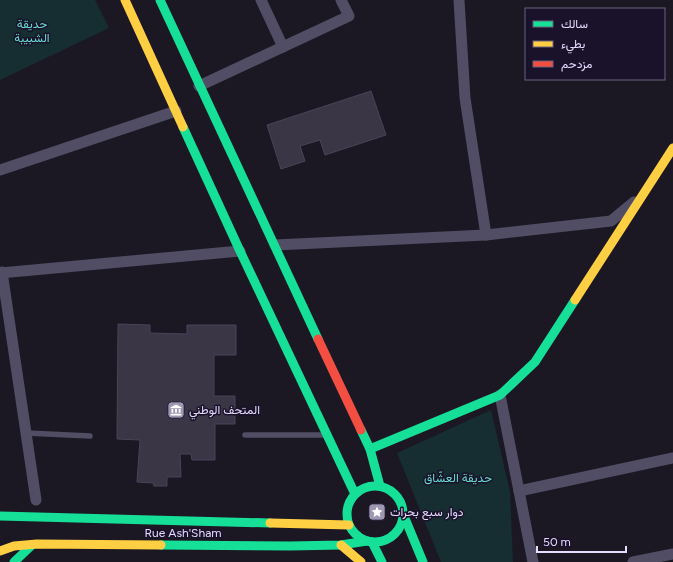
<svg xmlns="http://www.w3.org/2000/svg" width="673" height="562" font-family="Figtree,Vazirmatn,sans-serif">
  <rect width="100%" height="100%" fill="#1b1824"/>
  <g fill="#162d32">
    <polygon points="0,0 95,0 109,28 0,80"/>
    <polygon points="491,410 510,492 513,562 441,562 397,453"/>
  </g>
  <g fill="#3b3646" stroke="#494358">
    <polygon points="371,91 386,135 325,155 320,140 300,146 305,161 281,169 267,125"/>
    <polygon points="118,324 150,325 150,333 187,334 187,325 236,325 236,355 214,355 214,396 235,396 235,424 215,424 215,460 192,460 191,454 180,454 181,477 167,477 167,486 154,486 153,483 137,482 140,440 117,439"/>
  </g>
  <g fill="none" stroke-linecap="round" stroke-linejoin="round">
    <g stroke="#514d64" stroke-width="5.5">
      <polyline points="26,433 90,436"/>
      <polyline points="245,435 325,435"/>
    </g>
    <g stroke="#514d64" stroke-width="11">
      <polyline points="261,0 283,47"/>
      <polyline points="459,0 465,98 486,235"/>
      <polyline points="199,86 349,16 341,0"/>
      <polyline points="0,170 176,111"/>
      <polyline points="275,245 486,235 611,221 634,202"/>
      <polyline points="2,272 36,500"/>
      <polyline points="0,273 240,251"/>
      <polyline points="500,395 533,562"/>
      <polyline points="519,491 673,458"/>
      <polyline points="633,562 673,554"/>
    </g>
    <g stroke="#16e098" stroke-width="9">
      <polyline points="160,0 318,339"/>
      <polyline points="183,127 240,251 355,494"/>
      <polyline points="361,430 370,449 380,486"/>
      <polyline points="370,449 500,395 535,362 575,300"/>
      <circle cx="375" cy="514" r="28"/>
      <polyline points="0,516 270,523"/>
      <polyline points="404,516 423,562"/>
      <polyline points="372,542 382,562"/>
      <polyline points="161,545 290,546 341,545 367,541"/>
      <polyline points="14,562 32,545"/>
    </g>
    <g stroke="#ffcf43" stroke-width="9">
      <polyline points="125,0 183,127"/>
      <polyline points="575,300 673,148"/>
      <polyline points="270,523 349,525"/>
      <polyline points="341,545 361,562"/>
      <polyline points="0,551 14,546 37,544 161,545"/>
    </g>
    <polyline stroke="#f24e42" stroke-width="9" points="318,339 361,430"/>
  </g>
  <defs>
    <symbol id="museum-square" viewBox="-11 -11 22 22"><rect x="-9" y="-9" width="18" height="18" rx="4" fill="#9e97b2" stroke="#19122a"/><path d="M0-6L6-3V-2H-6V-3ZM-5-1h2V3h-2ZM-1-1h2V3h-2ZM3-1h2V3H3ZM-6 4H6V6H-6Z" fill="#fff"/></symbol>
    <symbol id="sight-square" viewBox="-11 -11 22 22"><rect x="-9" y="-9" width="18" height="18" rx="4" fill="#9e97b2" stroke="#19122a"/><path d="M0-6L1.8-2.2L6-1.7L2.9 1.2L3.7 5.4L0 3.3L-3.7 5.4L-2.9 1.2L-6-1.7L-1.8-2.2Z" fill="#fff"/></symbol>
  </defs>
  <g fill-rule="evenodd">
    <use href="#museum-square" x="166" y="400" width="20" height="20"/>
    <use href="#sight-square" x="367" y="502" width="20" height="20"/>
  </g>
  <g text-anchor="middle" stroke-width="3" stroke-linejoin="round" paint-order="stroke">
    <g font-size="12" fill="#68ddd1" stroke="#19122a">
      <text x="32" y="28">حديقة<tspan x="32" dy="14">الشبيبة</tspan></text>
      <text x="458" y="482">حديقة العشّاق</text>
    </g>
    <g font-size="12" fill="#e5dcfe" stroke="#19122a" text-anchor="start">
      <text x="189" y="414">المتحف الوطني</text>
      <text x="390" y="516">دوار سبع بحرات</text>
    </g>
    <g font-size="12" fill="#e5dcfe" stroke="#19122a">
      <text x="183" y="537">Rue Ash'Sham</text>
    </g>
  </g>
  <rect x="525" y="8" width="140" height="72" fill="#19122a" stroke="#6b637f"/>
  <rect x="533" y="21" width="20" height="6" fill="#16e098" stroke="#6b637f"/>
  <text x="561" y="28" font-size="12" fill="#e5dcfe">سالك</text>
  <rect x="533" y="41" width="20" height="6" fill="#ffcf43" stroke="#6b637f"/>
  <text x="561" y="48" font-size="12" fill="#e5dcfe">بطيء</text>
  <rect x="533" y="61" width="20" height="6" fill="#f24e42" stroke="#6b637f"/>
  <text x="561" y="68" font-size="12" fill="#e5dcfe">مزدحم</text>
  <path d="M537 546v6h89v-6" fill="none" stroke="#e5dcfe" stroke-width="2"/>
  <text x="543" y="546" font-size="12" fill="#e5dcfe" stroke="#19122a" stroke-width="3" paint-order="stroke">50 m</text>
</svg>
